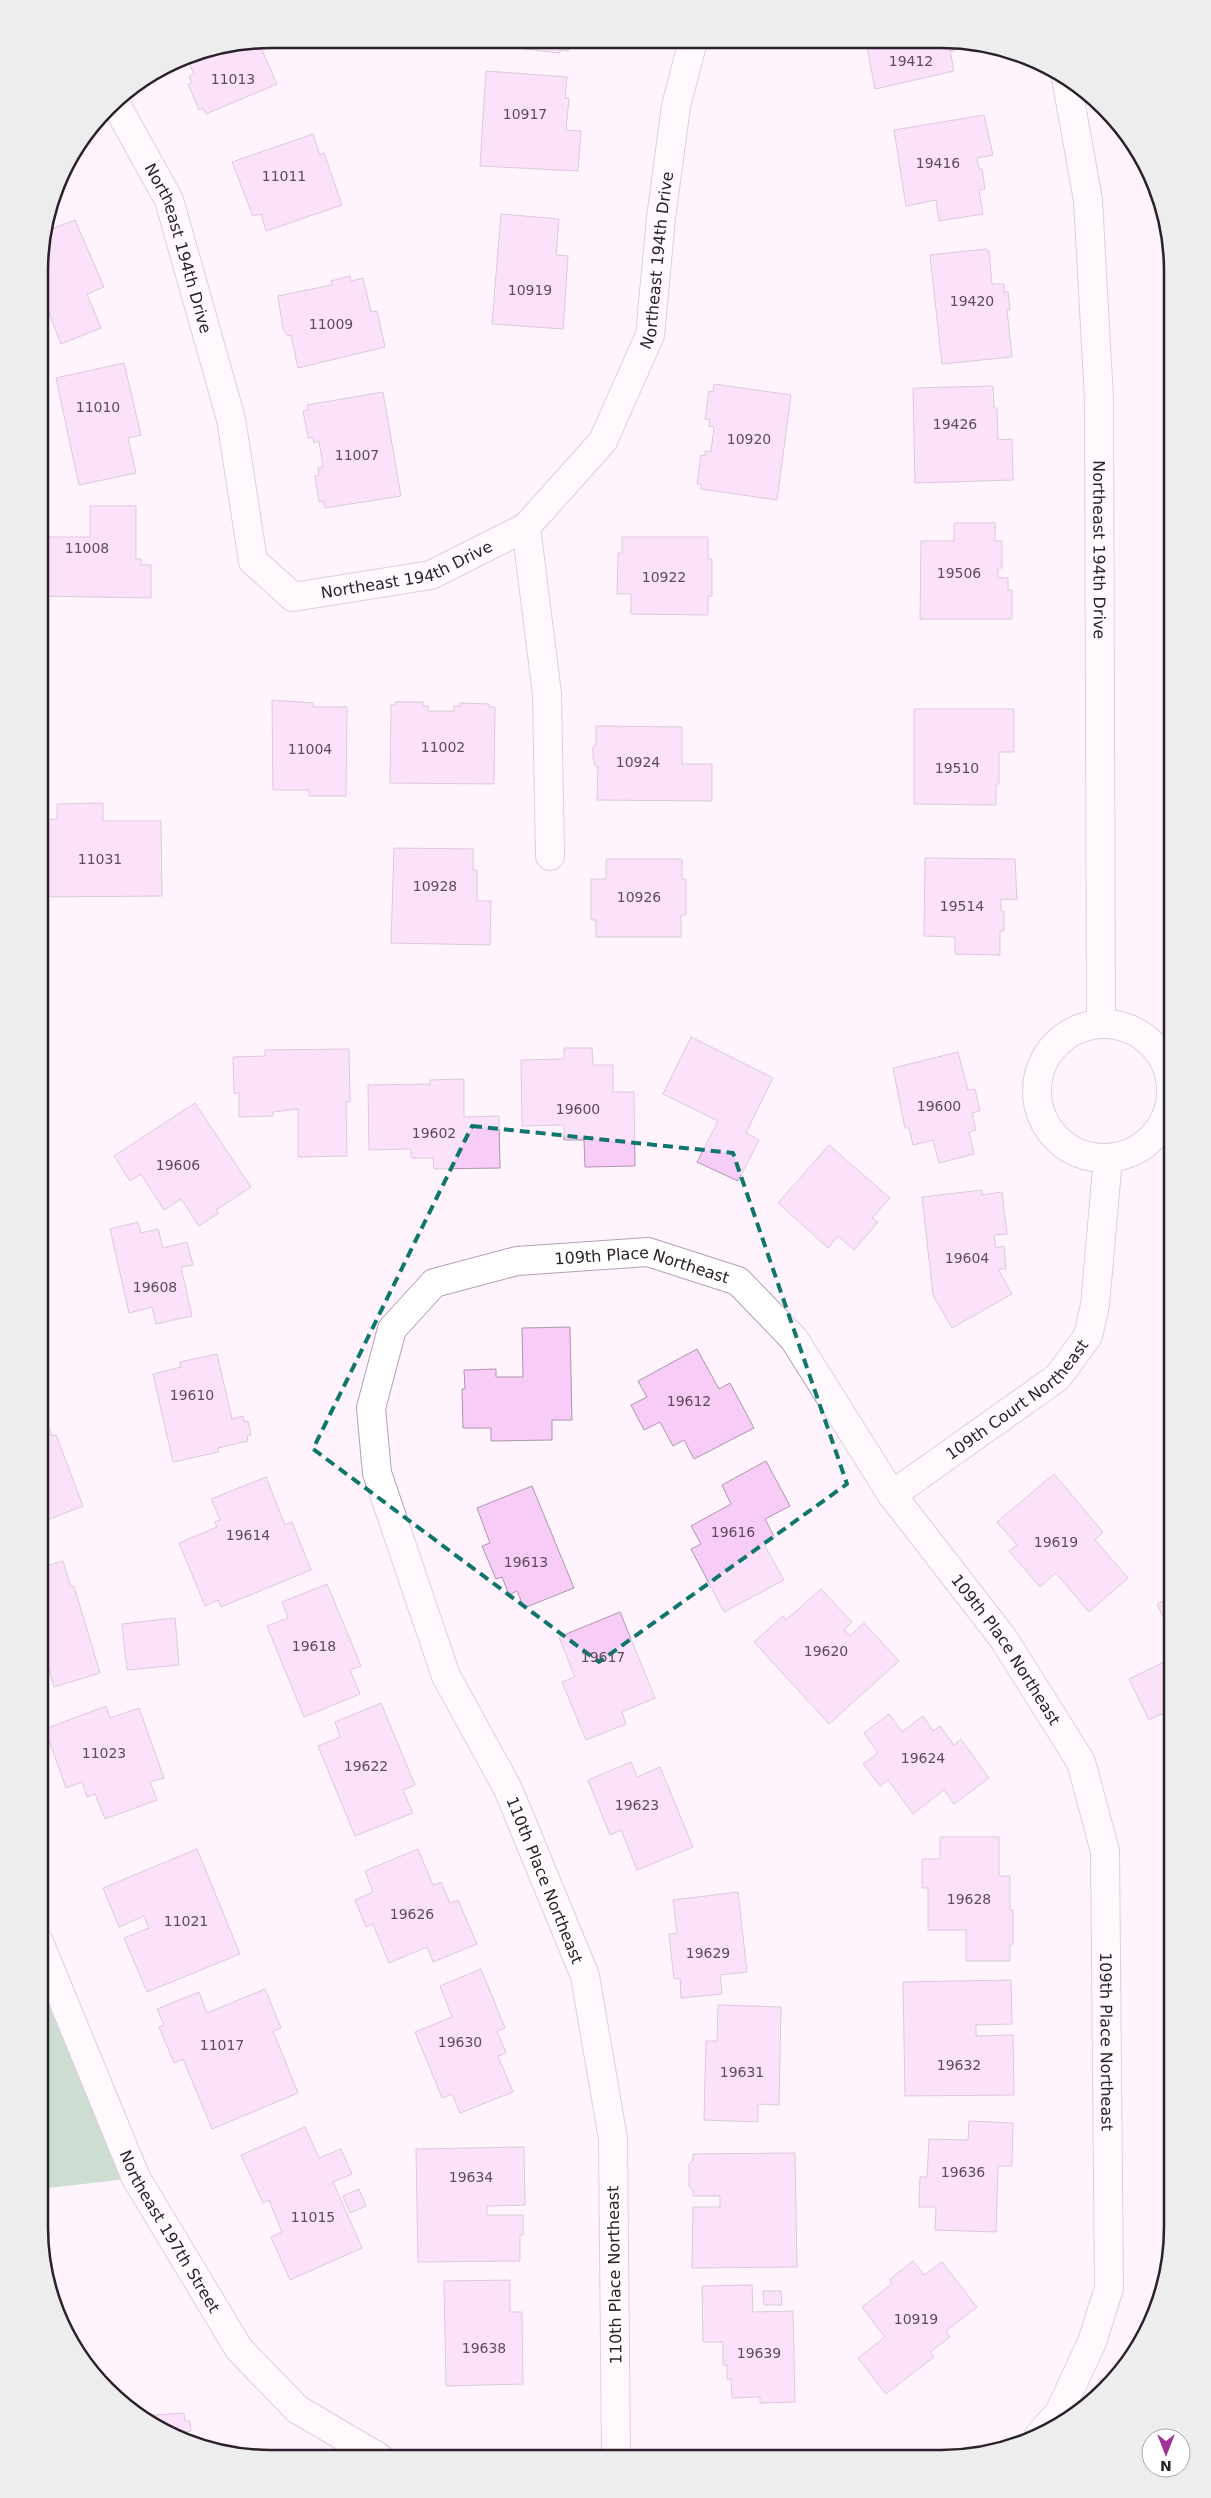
<svg xmlns="http://www.w3.org/2000/svg" width="1211" height="2498" font-family="'DejaVu Sans',sans-serif">
  <rect width="100%" height="100%" fill="#fff4fe"/>
  <polygon fill="#93c29b" points="39,1942 136,2178 39,2189"/>
  <g fill="#f7ccf6" stroke="#ae96ad">
    <polygon points="510,40 570,41 568,51 560,50 560,53 509,47"/>
    <polygon points="258,41 277,84 206,114 203,108 199,110 188,84 192,83 189,76 194,74 186,56"/>
    <polygon points="866,42 952,43 954,51 950,51 954,71 875,89"/>
    <polygon points="486,71 567,77 565,98 569,98 566,130 581,131 578,171 480,166"/>
    <polygon points="984,115 993,155 977,158 979,169 982,169 985,189 979,190 983,214 939,221 936,200 906,206 894,130"/>
    <polygon points="313,134 320,155 324,153 342,205 266,231 261,214 253,216 232,162"/>
    <polygon points="501,214 559,219 556,255 568,256 563,329 492,324"/>
    <polygon points="75,220 104,287 87,294 101,328 61,344 49,313 39,317 39,255 46,231"/>
    <polygon points="986,249 989,251 992,284 1004,284 1004,292 1008,292 1010,310 1007,310 1012,357 942,364 930,255"/>
    <polygon points="1171,269 1172,271 1172,297 1171,297"/>
    <polygon points="350,276 351,281 363,278 371,312 377,311 385,347 298,368 291,335 288,336 283,329 278,296 332,285 331,281"/>
    <rect x="1170" y="334" width="2" height="28"/>
    <polygon points="124,363 141,435 128,438 136,473 79,485 56,378"/>
    <polygon points="714,384 791,395 777,500 701,489 701,484 697,484 701,455 705,456 705,451 711,452 714,427 709,426 710,420 705,419 709,391 713,392"/>
    <polygon points="993,386 994,408 997,408 998,440 1012,439 1013,480 915,483 913,388"/>
    <polygon points="383,392 401,496 325,508 323,501 319,502 315,476 319,475 318,468 323,467 319,441 314,443 313,437 308,438 303,411 308,410 307,405"/>
    <polygon points="1172,425 1172,465 1171,465 1169,455"/>
    <polygon points="90,506 136,506 136,559 141,559 141,565 151,565 151,598 39,596 39,537 90,537"/>
    <polygon points="954,523 995,523 995,541 1002,541 1002,568 998,568 998,578 1008,578 1008,590 1012,590 1012,619 920,619 921,541 954,541"/>
    <polygon points="622,537 708,537 708,559 712,559 712,596 708,596 708,615 631,614 631,594 617,594 618,553 622,553"/>
    <rect x="1171" y="549" width="1" height="41"/>
    <polygon points="272,700 313,703 313,707 347,707 346,796 309,796 309,790 273,790"/>
    <polygon points="395,702 423,702 423,706 428,706 428,711 454,711 454,706 460,706 460,703 489,704 489,707 495,707 494,784 390,783 391,705 395,705"/>
    <polygon points="914,709 1014,709 1014,752 999,752 999,784 996,784 996,805 914,804"/>
    <polygon points="596,726 682,727 682,764 712,764 712,801 597,800 598,767 595,766 593,757 593,747 596,745"/>
    <rect x="1170" y="731" width="2" height="20"/>
    <polygon points="103,803 103,821 161,821 162,896 39,897 39,820 57,819 57,804"/>
    <polygon points="394,848 473,849 473,870 477,870 477,901 491,901 490,945 391,943"/>
    <polygon points="925,858 1015,859 1017,900 1001,899 1001,911 1004,911 1004,931 1000,931 1000,955 955,954 955,937 924,936"/>
    <polygon points="606,859 682,859 682,879 686,879 686,915 681,915 681,937 596,937 596,920 591,920 591,879 606,879"/>
    <polygon points="691,1037 773,1078 746,1133 759,1140 738,1181 697,1162 718,1121 663,1094"/>
    <polygon points="564,1048 592,1048 593,1065 613,1065 613,1092 634,1092 635,1166 585,1167 584,1140 564,1140 564,1125 522,1126 521,1060 564,1059"/>
    <polygon points="349,1049 350,1102 346,1102 347,1156 298,1157 298,1109 273,1112 273,1116 239,1117 239,1093 234,1093 233,1057 265,1056 265,1050"/>
    <polygon points="958,1052 968,1090 975,1089 980,1111 972,1113 976,1130 969,1132 974,1154 939,1163 933,1140 913,1145 909,1128 905,1128 893,1068"/>
    <polygon points="464,1079 464,1117 499,1116 500,1168 434,1169 433,1158 411,1158 411,1149 369,1150 368,1085 430,1084 430,1080"/>
    <polygon points="195,1103 251,1187 216,1210 219,1213 199,1226 181,1199 164,1210 141,1174 130,1181 114,1156"/>
    <polygon points="829,1145 890,1198 872,1218 878,1222 854,1250 838,1236 828,1248 778,1203"/>
    <polygon points="982,1190 982,1195 1002,1192 1007,1234 994,1235 996,1248 1004,1246 1006,1269 998,1269 1012,1294 952,1328 933,1295 922,1197"/>
    <polygon points="138,1222 141,1233 158,1229 163,1248 187,1242 193,1265 181,1267 192,1316 156,1324 152,1307 129,1313 110,1229"/>
    <polygon points="570,1327 572,1420 552,1420 552,1440 491,1441 491,1428 463,1428 462,1389 465,1389 464,1370 496,1369 496,1377 523,1377 522,1328"/>
    <polygon points="1172,1338 1172,1369 1166,1368"/>
    <polygon points="697,1349 719,1389 730,1383 754,1428 694,1459 684,1440 673,1446 660,1422 644,1430 631,1405 647,1397 638,1381"/>
    <polygon points="217,1354 232,1419 243,1416 244,1422 248,1421 251,1435 247,1436 248,1441 218,1448 219,1452 173,1462 153,1374 181,1367 180,1362"/>
    <polygon points="39,1403 52,1436 56,1435 83,1506 39,1523"/>
    <polygon points="766,1461 790,1506 765,1519 775,1538 764,1544 784,1580 724,1612 691,1549 701,1544 691,1526 731,1504 722,1485"/>
    <polygon points="1054,1474 1103,1532 1095,1540 1128,1578 1089,1612 1056,1573 1040,1587 1009,1551 1017,1545 997,1522"/>
    <polygon points="266,1477 285,1525 292,1522 311,1570 221,1607 218,1600 205,1606 179,1543 217,1527 215,1522 220,1520 211,1499"/>
    <polygon points="532,1486 574,1588 524,1608 517,1591 509,1595 502,1577 496,1579 482,1546 490,1543 477,1508"/>
    <polygon points="63,1561 71,1587 74,1586 100,1673 54,1687 43,1648 39,1649 39,1568"/>
    <polygon points="327,1584 361,1666 350,1670 360,1694 304,1717 267,1626 288,1618 282,1602"/>
    <polygon points="821,1589 852,1622 844,1630 850,1636 864,1623 899,1661 829,1724 754,1642 783,1616 786,1620"/>
    <polygon points="1172,1597 1172,1636 1157,1604"/>
    <polygon points="620,1612 655,1698 622,1712 626,1724 586,1740 562,1682 575,1677 559,1637"/>
    <polygon points="175,1618 179,1665 127,1670 122,1624"/>
    <polygon points="1172,1658 1172,1709 1149,1720 1129,1679"/>
    <polygon points="381,1703 415,1785 403,1790 413,1813 355,1836 318,1746 340,1737 335,1722"/>
    <polygon points="106,1706 110,1718 139,1708 164,1778 150,1782 157,1800 105,1819 95,1794 87,1797 82,1782 66,1788 45,1729"/>
    <polygon points="889,1714 902,1732 923,1716 933,1731 940,1726 954,1745 961,1739 989,1778 954,1804 944,1790 913,1814 888,1780 880,1786 863,1764 878,1753 864,1733"/>
    <polygon points="631,1762 637,1777 660,1767 693,1847 637,1870 621,1830 610,1835 588,1780"/>
    <polygon points="940,1837 999,1837 999,1876 1010,1876 1010,1910 1013,1910 1013,1944 1010,1944 1010,1961 966,1961 966,1930 928,1930 928,1888 922,1888 922,1859 940,1859"/>
    <polygon points="197,1849 240,1954 147,1992 124,1938 149,1928 144,1916 119,1927 103,1888"/>
    <polygon points="418,1849 433,1885 441,1882 450,1903 458,1900 477,1944 433,1962 427,1947 389,1963 373,1924 366,1927 355,1900 373,1892 365,1871"/>
    <polygon points="738,1892 747,1972 720,1975 722,1994 681,1998 680,1978 674,1979 669,1934 677,1933 673,1900"/>
    <polygon points="481,1969 505,2028 497,2031 506,2053 498,2056 513,2092 460,2113 452,2094 442,2098 415,2032 452,2017 440,1986"/>
    <polygon points="1011,1980 1012,2024 976,2025 976,2036 1013,2035 1014,2095 905,2096 903,1982"/>
    <polygon points="265,1989 281,2028 273,2031 298,2093 212,2129 183,2059 174,2063 159,2027 164,2025 157,2009 199,1992 207,2013"/>
    <polygon points="718,2005 781,2007 779,2105 758,2104 758,2122 704,2120 706,2041 717,2041"/>
    <polygon points="969,2121 1013,2123 1012,2166 998,2166 996,2232 935,2230 936,2207 919,2207 920,2177 927,2177 929,2139 968,2140"/>
    <polygon points="305,2127 319,2158 341,2149 352,2174 333,2182 362,2248 290,2280 271,2237 282,2232 269,2200 263,2203 241,2155"/>
    <polygon points="524,2147 525,2205 487,2206 487,2215 523,2215 523,2235 520,2235 520,2261 418,2262 416,2149"/>
    <polygon points="795,2153 797,2267 692,2268 693,2207 720,2207 720,2196 693,2196 693,2190 689,2186 689,2164 693,2160 693,2154"/>
    <polygon points="359,2189 366,2206 350,2213 343,2196"/>
    <polygon points="913,2261 924,2275 942,2262 977,2307 946,2331 950,2337 930,2352 934,2357 886,2394 858,2358 885,2337 862,2307 892,2284 889,2280"/>
    <polygon points="510,2280 510,2312 522,2312 523,2384 446,2386 444,2281"/>
    <polygon points="752,2285 753,2312 793,2311 795,2402 760,2403 760,2397 732,2398 731,2379 727,2379 727,2365 723,2365 723,2342 703,2342 702,2286"/>
    <polygon points="763,2291 781,2291 782,2305 764,2305"/>
    <polygon points="184,2413 185,2421 190,2421 191,2431 185,2432 185,2437 195,2436 195,2445 182,2441 141,2416"/>
  </g>
  <g fill="none" stroke-linecap="round" stroke-linejoin="round">
    <defs>
      <g id="street">
        <path id="s1" d="M1066,78L1088,200L1099,400L1101,1023"/>
        <path id="s2" d="M114,101L169,200L231,419L253,561L293,597L431,575L526,527L603,441L650,335L661,218L676,106L693,41"/>
        <polyline points="526,527 547,694 550,856"/>
        <circle cx="1104" cy="1091" r="67"/>
        <path id="s3" d="M892,1495L1058,1377L1088,1336L1095,1305L1108,1158"/>
        <path id="s4" d="M39,1942L136,2178L239,2349L297,2409L380,2458"/>
        <path id="s5" d="M616,2458L613,2139L585,1976L508,1789L446,1676L377,1473L371,1408L392,1329L434,1283L517,1261L648,1252L738,1281L794,1339L892,1495L1003,1638L1081,1762L1105,1851L1109,2288L1092,2342L1059,2413L1039,2435"/>
      </g>
    </defs>
    <use href="#street" stroke="#b79eb6" stroke-width="30"/>
    <use href="#street" stroke="#fff" stroke-width="28"/>
  </g>
  <path d="M0 0H1211V2498H0ZM472,1126L733,1153L847,1484L599,1662L313,1449Z" fill="#fff4fe" fill-opacity=".55" fill-rule="evenodd"/>
  <path fill="none" stroke="#0f766e" stroke-width="4" stroke-dasharray="10 6" stroke-linejoin="round" d="M472,1126L733,1153L847,1484L599,1662L313,1449Z"/>
  <g text-anchor="middle" stroke-width="4" stroke-linejoin="round" paint-order="stroke">
    <g font-size="14" fill="#5e4c5d">
      <text x="911" y="66">19412</text>
      <text x="233" y="84">11013</text>
      <text x="525" y="119">10917</text>
      <text x="938" y="168">19416</text>
      <text x="284" y="181">11011</text>
      <text x="530" y="295">10919</text>
      <text x="972" y="306">19420</text>
      <text x="331" y="329">11009</text>
      <text x="98" y="412">11010</text>
      <text x="955" y="429">19426</text>
      <text x="749" y="444">10920</text>
      <text x="357" y="460">11007</text>
      <text x="87" y="553">11008</text>
      <text x="959" y="578">19506</text>
      <text x="664" y="582">10922</text>
      <text x="443" y="752">11002</text>
      <text x="310" y="754">11004</text>
      <text x="638" y="767">10924</text>
      <text x="957" y="773">19510</text>
      <text x="100" y="864">11031</text>
      <text x="435" y="891">10928</text>
      <text x="639" y="902">10926</text>
      <text x="962" y="911">19514</text>
      <text x="939" y="1111">19600</text>
      <text x="578" y="1114">19600</text>
      <text x="434" y="1138">19602</text>
      <text x="178" y="1170">19606</text>
      <text x="967" y="1263">19604</text>
      <text x="155" y="1292">19608</text>
      <text x="192" y="1400">19610</text>
      <text x="689" y="1406">19612</text>
      <text x="733" y="1537">19616</text>
      <text x="248" y="1540">19614</text>
      <text x="1056" y="1547">19619</text>
      <text x="526" y="1567">19613</text>
      <text x="314" y="1651">19618</text>
      <text x="826" y="1656">19620</text>
      <text x="603" y="1662">19617</text>
      <text x="104" y="1758">11023</text>
      <text x="923" y="1763">19624</text>
      <text x="366" y="1771">19622</text>
      <text x="637" y="1810">19623</text>
      <text x="969" y="1904">19628</text>
      <text x="412" y="1919">19626</text>
      <text x="186" y="1926">11021</text>
      <text x="708" y="1958">19629</text>
      <text x="460" y="2047">19630</text>
      <text x="222" y="2050">11017</text>
      <text x="959" y="2070">19632</text>
      <text x="742" y="2077">19631</text>
      <text x="963" y="2177">19636</text>
      <text x="471" y="2182">19634</text>
      <text x="313" y="2222">11015</text>
      <text x="916" y="2324">10919</text>
      <text x="484" y="2353">19638</text>
      <text x="759" y="2358">19639</text>
    </g>
    <g font-size="16" fill="#2b212a" stroke="#fff">
      <text dy="6" stroke="none"><textPath href="#s2" startOffset="162">Northeast 194th Drive</textPath></text>
      <text dy="6" stroke="none"><textPath href="#s2" startOffset="1091">Northeast 194th Drive</textPath></text>
      <text dy="6" stroke="none"><textPath href="#s1" startOffset="474">Northeast 194th Drive</textPath></text>
      <text dy="6" stroke="none"><textPath href="#s2" startOffset="656">Northeast 194th Drive</textPath></text>
      <text dy="6" stroke="none"><textPath href="#s5" startOffset="1452">109th Place Northeast</textPath></text>
      <text dy="6" stroke="none"><textPath href="#s3" startOffset="158">109th Court Northeast</textPath></text>
      <text dy="6" stroke="none"><textPath href="#s5" startOffset="2008">109th Place Northeast</textPath></text>
      <text transform="translate(545 1880) rotate(68)" y="6">110th Place Northeast</text>
      <text dy="6" stroke="none"><textPath href="#s5" startOffset="2426">109th Place Northeast</textPath></text>
      <text dy="6" stroke="none"><textPath href="#s4" startOffset="318">Northeast 197th Street</textPath></text>
      <text transform="translate(614 2275) rotate(-91)" y="6">110th Place Northeast</text>
    </g>
  </g>
  <path d="M0 0H1211V2498H0ZM271 48H941A223 223 0 0 1 1164 271V2227A223 223 0 0 1 941 2450H271A223 223 0 0 1 48 2227V271A223 223 0 0 1 271 48Z" fill="#eeedee" fill-rule="evenodd"/>
  <path fill="none" stroke="#2b212a" stroke-width="2.5" d="M271 48H941A223 223 0 0 1 1164 271V2227A223 223 0 0 1 941 2450H271A223 223 0 0 1 48 2227V271A223 223 0 0 1 271 48Z"/>
  <g transform="translate(1166 2453) rotate(180)"><circle r="24" fill="#ffffff" stroke="#aaa6aa"/>
  <path d="M0-4L9 19L0 12L-9 19Z" fill="#9e3596"/>
  <text y="-8" font-size="14" font-weight="bold" text-anchor="middle" fill="#2b212a">N</text>
  </g>
</svg>
